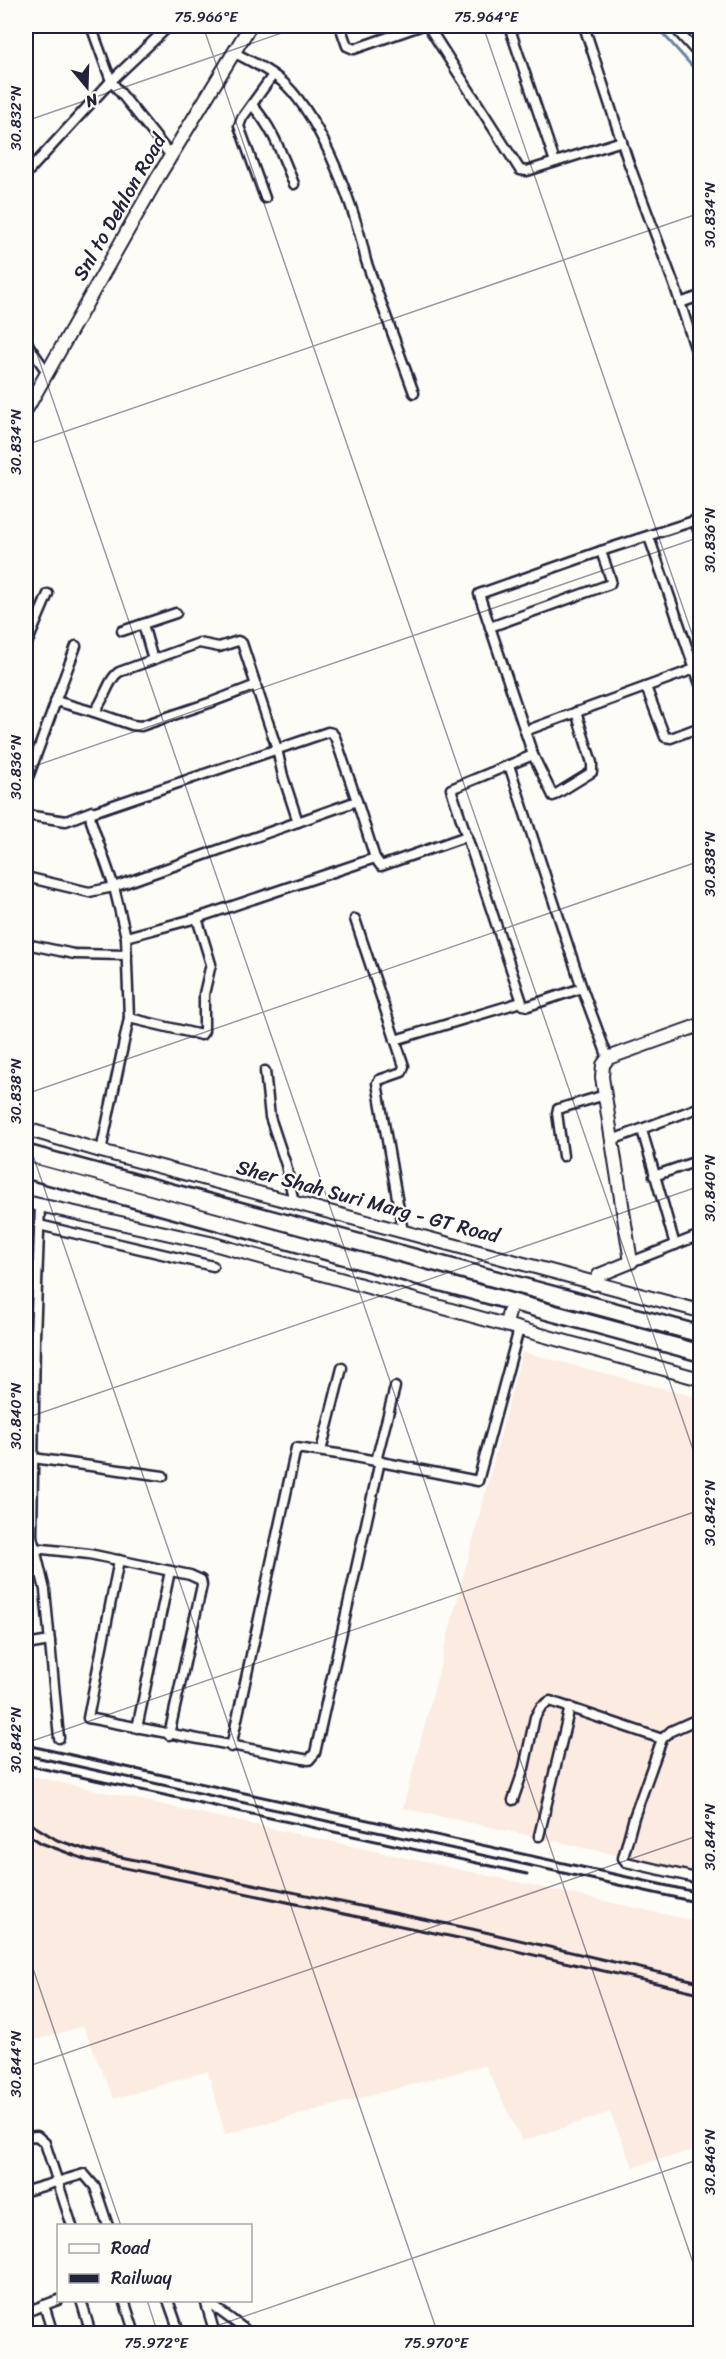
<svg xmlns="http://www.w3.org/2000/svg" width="726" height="2359" font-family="Sriracha,sans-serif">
  <rect width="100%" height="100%" fill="#fdfcf7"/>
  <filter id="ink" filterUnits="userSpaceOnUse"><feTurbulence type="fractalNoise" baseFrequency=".0167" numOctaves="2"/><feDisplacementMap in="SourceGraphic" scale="12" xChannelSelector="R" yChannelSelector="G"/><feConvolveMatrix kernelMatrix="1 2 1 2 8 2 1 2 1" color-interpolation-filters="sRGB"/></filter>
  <g filter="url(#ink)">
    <g fill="#fcebe1">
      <polygon points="522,1352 700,1398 700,1873 403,1808"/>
      <polygon points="26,1775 700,1922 700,2148 633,2167 610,2112 522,2141 485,2065 225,2134 208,2071 114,2099 83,2026 26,2043"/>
    </g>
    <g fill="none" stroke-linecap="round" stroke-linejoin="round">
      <polyline stroke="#6684a7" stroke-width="3" points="656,26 700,75"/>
      <defs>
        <g id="street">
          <polyline points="91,26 111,81 171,156"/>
          <polyline points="340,26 347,46 354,49 420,26"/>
          <polyline points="428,26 520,170 527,171 622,141"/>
          <polyline points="509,26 555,162"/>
          <polyline points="584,26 628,161 675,287 700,363"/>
          <polyline points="673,26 700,56"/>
          <path d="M235,53C252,62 271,71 286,85C323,122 356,211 366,261L414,393"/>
          <path d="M252,105C273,128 282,155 294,184"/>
          <polyline points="26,174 111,81 169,26"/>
          <polyline points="265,198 239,126 242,118 273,75"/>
          <polyline points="680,303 700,296"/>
          <polyline points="26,342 47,372"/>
          <polyline points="695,521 700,536"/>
          <polyline points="649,537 700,684"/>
          <polyline points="143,624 153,660"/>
          <polyline points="490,627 610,584 611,580 601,551 700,519"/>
          <polyline points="122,631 176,613"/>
          <polyline points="26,646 48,594"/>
          <polyline points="646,687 665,737 671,738 700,727"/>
          <polyline points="55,702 76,646"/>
          <polyline points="94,712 132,725 141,726 212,702 256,685"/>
          <polyline points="576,712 592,763 592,772 553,796 533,755 479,594 601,551"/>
          <polyline points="525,731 700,667"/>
          <polyline points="533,755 451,789 523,1005 528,1006 582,988"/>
          <polyline points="509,765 582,988 608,1058"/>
          <path d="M26,783L56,701L94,712C104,702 108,679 119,672L199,643L219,647L238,641L242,643L277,749L283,776L298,822"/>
          <polyline points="26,815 66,821 92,811"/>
          <polyline points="26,877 89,892 114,887 357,801 375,858 381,866 467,836"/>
          <polyline points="197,918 375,858"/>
          <polyline points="355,919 404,1066 402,1072 379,1080 377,1083 403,1232"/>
          <polyline points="126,937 197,918 211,964 204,994 204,1031 201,1035 129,1018"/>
          <polyline points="26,944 74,954 127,955"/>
          <polyline points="395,1040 521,1002"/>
          <polyline points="265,1071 270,1117 286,1165 294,1203"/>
          <polyline points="642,1130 675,1245"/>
          <polyline points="612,1140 700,1107"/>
          <polyline points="101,1151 129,1018 126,937 114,887 91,821 90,813 328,732 332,733 335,737 357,801"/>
          <polyline points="563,1156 557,1113 558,1109 605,1095"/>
          <polyline points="654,1176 700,1160"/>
          <polyline points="40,1206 35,1337 32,1536 45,1590 59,1738"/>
          <polyline points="39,1225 213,1266"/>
          <polyline points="631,1262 700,1235"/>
          <polyline points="321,1451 342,1368"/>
          <polyline points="33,1458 163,1476"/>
          <polyline points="376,1461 395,1387"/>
          <polyline points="34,1548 89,1554 190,1575 201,1580 202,1585 169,1735"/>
          <polyline points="119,1560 88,1718 309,1760 315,1753 380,1461"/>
          <polyline points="26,1575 40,1572"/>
          <polyline points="26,1645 50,1641"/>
          <polyline points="700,1718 671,1731 662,1739 634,1817 623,1858 626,1862 700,1879"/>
          <polyline points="137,1728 170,1571"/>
          <polyline points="231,1747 296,1448 345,1455 478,1481 519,1329"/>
          <polyline points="513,1800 524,1768 535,1717 541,1707 550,1701 662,1739"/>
          <polyline points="539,1836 570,1707"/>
          <polyline points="26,2137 37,2136 45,2143 72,2226"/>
          <polyline points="26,2191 84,2174 95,2187 108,2226"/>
          <polyline points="81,2300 91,2334"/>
          <polyline points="124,2300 135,2334"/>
          <polyline points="168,2300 180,2334"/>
          <polyline points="205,2300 251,2334"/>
          <polyline points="205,2300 215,2334"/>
          <polyline points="44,2305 53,2334"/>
          <polyline points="26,2312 58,2300"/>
        </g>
        <g id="secondary">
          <polyline points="26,410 158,177 250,26"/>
          <polyline points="26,1129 101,1151 700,1311"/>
          <polyline points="26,1202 210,1243 700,1379"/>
          <polyline points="594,1284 599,1275 631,1262 602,1077 603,1065 608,1058 700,1025"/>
          <polyline points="506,1324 509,1312"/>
        </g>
        <g id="highway">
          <polyline points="26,1153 700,1334"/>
          <polyline points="26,1170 700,1353"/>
        </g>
      </defs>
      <use href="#street" stroke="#22223b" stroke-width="13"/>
      <use href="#secondary" stroke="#22223b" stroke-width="16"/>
      <use href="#highway" stroke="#22223b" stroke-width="20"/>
      <use href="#street" stroke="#fdfcf7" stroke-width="8"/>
      <use href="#secondary" stroke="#fdfcf7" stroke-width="12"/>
      <use href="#highway" stroke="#fdfcf7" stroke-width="15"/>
      <g stroke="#22223b" stroke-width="3">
        <polyline points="26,1745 700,1893"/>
        <polyline points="26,1755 700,1903"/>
        <polyline points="26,1765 527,1874"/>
        <polyline points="26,1821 57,1840 87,1850 472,1929 700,1982"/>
        <polyline points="26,1833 41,1843 87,1860 468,1940 700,1993"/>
      </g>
    </g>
  </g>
  <path fill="none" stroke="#22223b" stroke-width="1.5" stroke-opacity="0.45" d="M203,26L700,1470M483,26L700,657M26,121L302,26M26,322L700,2283M26,445L700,213M26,769L700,537M26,1094L700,861M26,1135L438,2334M26,1418L700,1186M26,1743L700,1510M26,1948L121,2226M26,2067L700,1835M147,2300L158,2334M193,2334L700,2159"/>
  <g text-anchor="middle" stroke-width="4.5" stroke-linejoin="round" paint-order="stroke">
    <g font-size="20" fill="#22223b" stroke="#fdfcf7">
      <text transform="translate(119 207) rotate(-60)" y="7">Snl to Dehlon Road</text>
      <text transform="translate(368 1201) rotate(15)" y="7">Sher Shah Suri Marg - GT Road</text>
    </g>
  </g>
  <rect width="726" height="2359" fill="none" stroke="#fdfcf7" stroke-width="66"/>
  <rect x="57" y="2224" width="195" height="78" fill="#fdfcf7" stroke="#a5a5ac" stroke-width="1.5"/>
  <rect x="69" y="2244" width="30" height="9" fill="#fdfcf7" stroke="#a5a5ac" stroke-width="1.5"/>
  <text x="111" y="2254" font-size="18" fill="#22223b">Road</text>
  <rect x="69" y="2274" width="30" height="9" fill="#22223b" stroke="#a5a5ac" stroke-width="1.5"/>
  <text x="111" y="2284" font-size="18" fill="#22223b">Railway</text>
  <g transform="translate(87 87) rotate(161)" stroke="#fdfcf7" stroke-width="4.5" paint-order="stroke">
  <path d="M0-4.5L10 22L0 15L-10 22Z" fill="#22223b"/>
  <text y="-9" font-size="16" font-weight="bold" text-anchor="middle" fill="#22223b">N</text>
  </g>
  <rect x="33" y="33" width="660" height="2293" fill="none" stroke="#22223b" stroke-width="2"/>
  <g font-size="15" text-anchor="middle" fill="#22223b">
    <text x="206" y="22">75.966°E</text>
    <text x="486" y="22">75.964°E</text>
    <text transform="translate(16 118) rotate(-90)" y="5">30.832°N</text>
    <text transform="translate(710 215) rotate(-90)" y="5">30.834°N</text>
    <text transform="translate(16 442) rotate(-90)" y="5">30.834°N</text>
    <text transform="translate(710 540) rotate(-90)" y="5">30.836°N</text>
    <text transform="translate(16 767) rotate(-90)" y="5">30.836°N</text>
    <text transform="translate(710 864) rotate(-90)" y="5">30.838°N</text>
    <text transform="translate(16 1091) rotate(-90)" y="5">30.838°N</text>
    <text transform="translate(710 1188) rotate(-90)" y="5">30.840°N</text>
    <text transform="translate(16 1416) rotate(-90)" y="5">30.840°N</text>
    <text transform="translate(710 1513) rotate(-90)" y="5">30.842°N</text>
    <text transform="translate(16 1740) rotate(-90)" y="5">30.842°N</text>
    <text transform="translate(710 1837) rotate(-90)" y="5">30.844°N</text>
    <text transform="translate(16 2064) rotate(-90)" y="5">30.844°N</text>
    <text transform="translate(710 2162) rotate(-90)" y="5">30.846°N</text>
    <text x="156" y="2348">75.972°E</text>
    <text x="436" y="2348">75.970°E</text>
  </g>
</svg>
